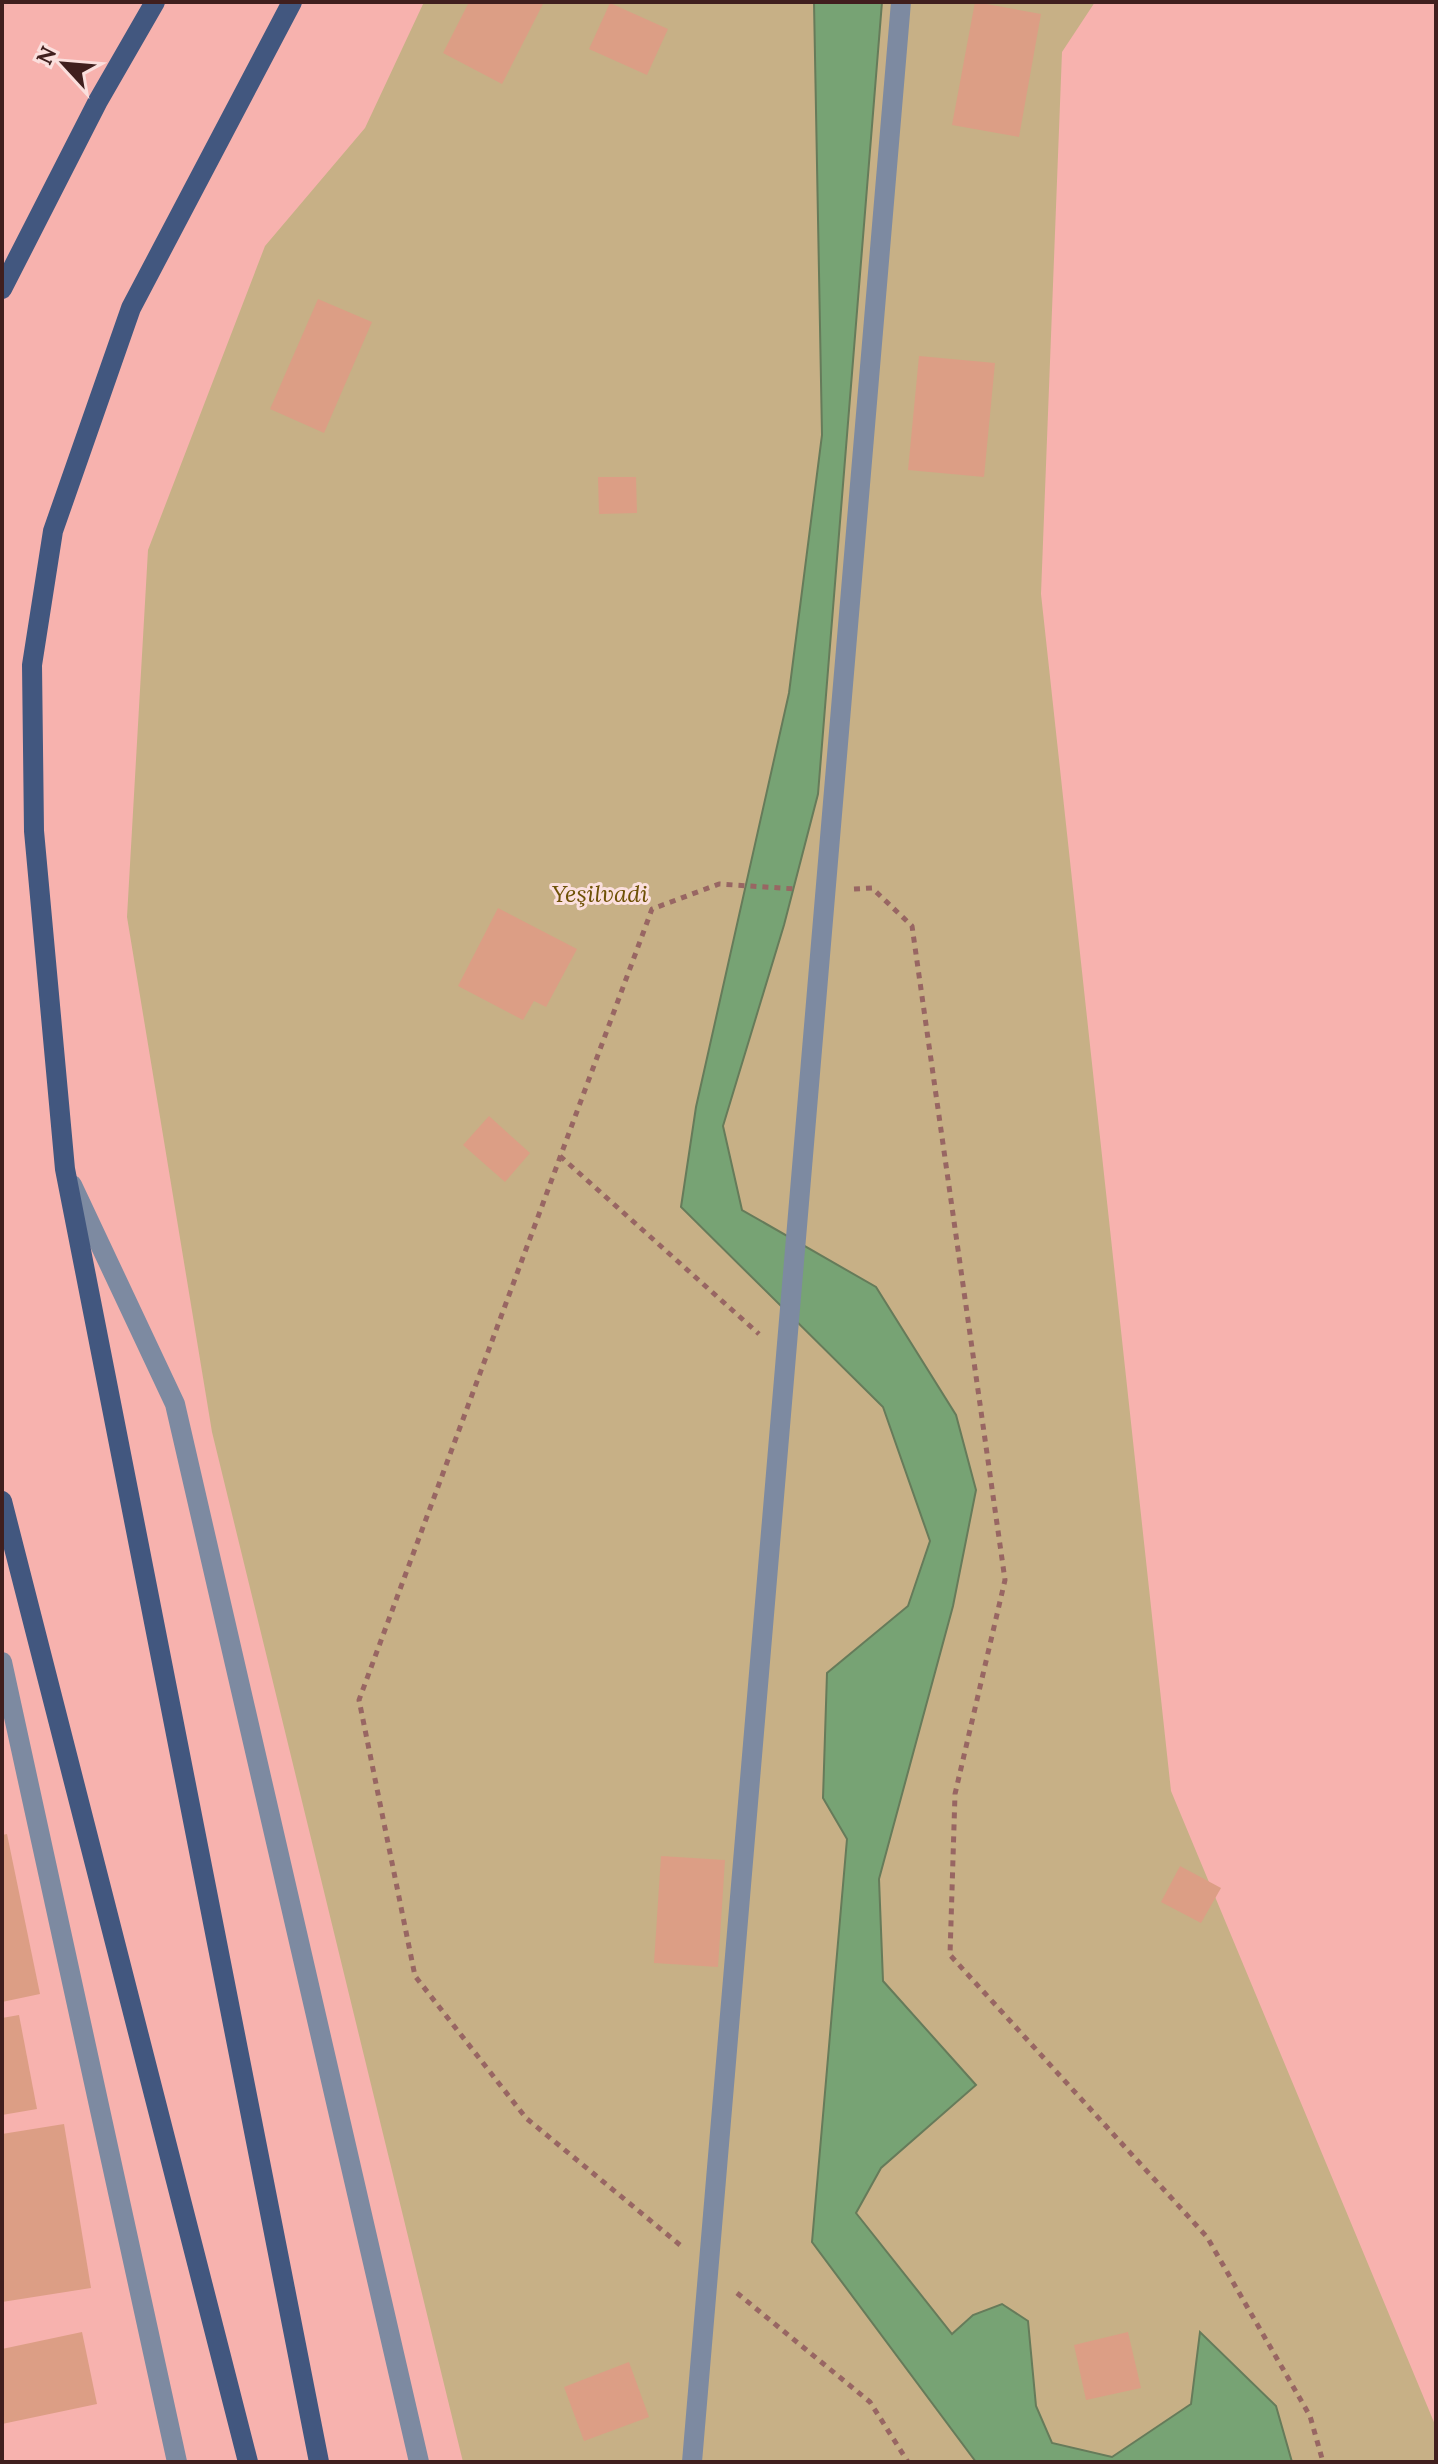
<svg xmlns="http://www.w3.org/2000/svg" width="1438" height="2464" font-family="Lora,serif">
  <rect width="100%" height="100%" fill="#f7b2ae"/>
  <polygon fill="#c7b086" points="424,2 1095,2 1062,52 1041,594 1171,1791 1436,2427 1436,2462 463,2462 212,1432 127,917 148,550 265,246 365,128"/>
  <polygon fill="#77a374" stroke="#667b5a" stroke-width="2" points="814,2 882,2 818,794 784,925 723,1126 742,1210 876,1287 956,1415 976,1490 953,1606 879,1879 883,1981 976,2085 881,2168 856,2213 952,2334 973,2315 1002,2304 1028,2321 1036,2406 1052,2443 1112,2457 1191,2404 1200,2332 1276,2406 1292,2462 976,2462 812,2242 847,1839 823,1798 827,1673 908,1606 930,1541 883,1407 681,1207 696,1107 789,693 822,435"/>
  <g fill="#dc9e85">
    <polygon points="469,2 544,2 502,84 443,53"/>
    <polygon points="975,2 1041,14 1019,137 952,125"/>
    <polygon points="610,3 668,29 647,75 589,49"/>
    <polygon points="318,299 372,322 324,433 270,409"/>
    <polygon points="919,356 995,363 984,477 908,470"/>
    <polygon points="598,477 636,477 637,513 599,514"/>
    <polygon points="498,908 577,949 546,1007 534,1001 523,1020 458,986"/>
    <polygon points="489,1116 530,1153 505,1182 463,1145"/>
    <polygon points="7,1834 40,1994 2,2002 2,1835"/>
    <polygon points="661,1856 725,1860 718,1967 654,1963"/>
    <polygon points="1180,1866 1221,1888 1201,1923 1161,1902"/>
    <polygon points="19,2015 37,2109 2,2115 2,2018"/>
    <polygon points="64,2124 91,2288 2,2302 2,2134"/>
    <polygon points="82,2332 97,2404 2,2424 2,2349"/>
    <polygon points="1128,2332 1141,2388 1086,2400 1074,2345"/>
    <polygon points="629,2362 649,2417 584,2441 564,2387"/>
  </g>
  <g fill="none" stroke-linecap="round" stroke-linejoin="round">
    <g stroke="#986663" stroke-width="5" stroke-dasharray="6 6" stroke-linecap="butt">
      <polyline points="854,889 872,888 912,926 1005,1580 955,1794 950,1955 1207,2237 1310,2416 1323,2462"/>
      <polyline points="560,1156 759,1334"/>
      <polyline points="680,2245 526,2118 415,1976 359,1700 652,909 719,884 796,889"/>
      <polyline points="737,2293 870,2402 908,2462"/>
    </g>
    <g stroke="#7d8aa1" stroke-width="20">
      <polyline points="72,1185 175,1404 419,2462"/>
      <polyline points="2,1662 177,2462"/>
      <polyline points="692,2462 901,2"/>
    </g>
    <g stroke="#42577f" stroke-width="20">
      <polyline points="292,2 131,308 53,531 32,665 34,831 65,1169 319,2462"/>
      <polyline points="2,289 98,101 155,2"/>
      <polyline points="2,1501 248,2462"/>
    </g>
  </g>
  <g text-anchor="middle" stroke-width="6" stroke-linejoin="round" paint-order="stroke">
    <g font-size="24" font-style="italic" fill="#6e5106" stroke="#fbdfdd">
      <text x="600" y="902">Yeşilvadi</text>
    </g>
  </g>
  <rect width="1438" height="2464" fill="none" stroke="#401f1e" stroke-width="8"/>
  <g transform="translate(64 64) rotate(296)" stroke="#fbdfdd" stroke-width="6" paint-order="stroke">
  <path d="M0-6L14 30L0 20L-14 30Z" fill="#401f1e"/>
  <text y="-12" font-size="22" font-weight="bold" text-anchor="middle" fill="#401f1e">N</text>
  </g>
</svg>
